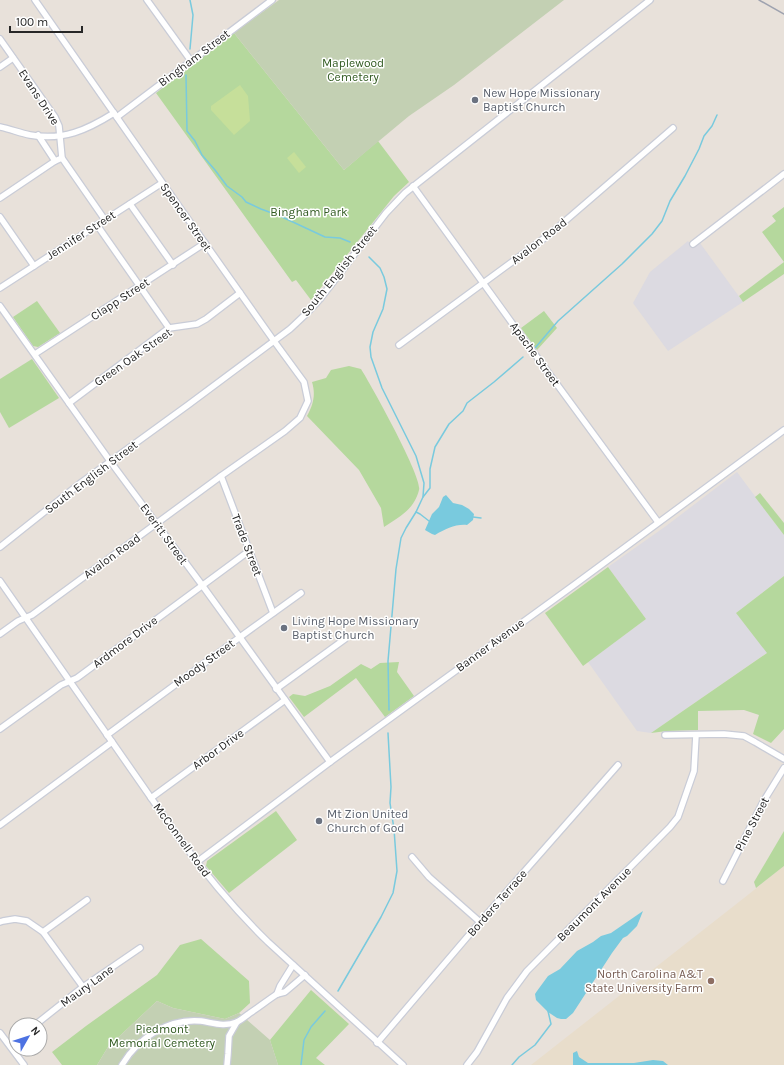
<svg xmlns="http://www.w3.org/2000/svg" width="784" height="1065" font-family="Karla,sans-serif">
  <rect width="100%" height="100%" fill="#e8e1da"/>
  <g fill="#dcdae1">
    <polygon points="688,241 694,248 700,243 743,302 668,351 633,303 650,272"/>
    <polygon points="737,472 784,535 784,576 736,613 768,652 651,733 637,731 588,662 646,619 608,567 666,526"/>
  </g>
  <polygon fill="#e8ddcb" points="784,866 784,1065 531,1065 744,898"/>
  <g fill="#b5d89d">
    <polygon points="234,33 344,170 378,141 409,182 394,196 311,300 296,280 292,282 156,93"/>
    <polygon points="784,207 784,262 762,232 776,221 772,216"/>
    <polygon points="784,262 784,274 743,302 739,296"/>
    <polygon points="37,301 60,333 38,347 33,346 13,317"/>
    <polygon points="544,311 557,328 537,350 521,328"/>
    <polygon points="32,359 59,398 9,428 0,412 0,379"/>
    <path d="M349,366L361,369C371,385 423,478 419,490C414,510 399,517 384,527L381,508L359,470L307,416C313,405 316,395 312,382L326,378L331,370Z"/>
    <polygon points="760,493 784,523 784,535 755,497"/>
    <polygon points="608,567 646,619 583,666 545,613"/>
    <polygon points="784,576 784,729 771,743 753,734 759,715 744,710 698,711 698,730 667,731 651,733 767,653 736,613"/>
    <polygon points="399,662 397,672 414,696 385,717 356,678 304,717 289,697 293,694 305,696 330,686 361,664 371,669 380,663"/>
    <polygon points="276,811 297,840 229,893 206,866 207,861"/>
    <polygon points="784,831 784,866 756,888 754,882"/>
    <polygon points="201,939 249,981 250,1003 239,1013 225,1019 173,1008 157,1001 108,1047 97,1065 62,1065 52,1052 86,1026 157,975 180,945"/>
    <polygon points="311,990 349,1024 316,1058 325,1065 278,1065 270,1040"/>
  </g>
  <g fill="#c3d0b3">
    <polygon points="279,0 564,0 454,85 409,116 344,170 234,33"/>
    <polygon points="157,1001 173,1008 225,1019 239,1013 270,1040 278,1065 97,1065 108,1047"/>
  </g>
  <g fill="#c6df9a">
    <polygon points="240,85 248,96 250,121 234,135 211,110 211,106"/>
    <polygon points="294,152 306,167 299,173 287,158"/>
  </g>
  <g fill="#79cade">
    <path d="M446,495L453,503L462,505L469,509L474,514L473,520L467,525C455,524 446,529 435,535L432,534L425,530L432,514L439,507L443,497Z"/>
    <polygon points="643,911 637,926 627,936 623,938 612,953 573,1013 566,1019 561,1019 557,1018 548,1012 536,1000 535,994 537,991 548,976 560,969 577,951 593,942 601,936 611,933"/>
    <polygon points="577,1051 579,1057 588,1063 634,1063 653,1060 663,1061 668,1065 573,1065 573,1053"/>
  </g>
  <g fill="none" stroke-linecap="round" stroke-linejoin="round">
    <g stroke="#79cade" stroke-width="1.5">
      <polyline points="190,49 193,15 190,0"/>
      <polyline points="186,75 187,131 195,141 202,155 215,170 227,186 242,197 246,202 261,209 280,216 325,237 340,238 350,242"/>
      <polyline points="369,257 380,268 384,277 387,289 383,309 373,332 370,347 371,357 382,388 416,456 424,483 423,497"/>
      <polyline points="535,348 558,321 622,264 652,234 662,221 670,201 685,176 699,149 704,136 712,126 717,115"/>
      <polyline points="416,512 420,514 429,521"/>
      <polyline points="473,517 481,518"/>
      <polyline points="389,710 388,661 396,569 401,538 406,528 416,512 423,497 430,488 430,469 435,447 449,424 463,411 467,403 494,382 523,357"/>
      <polyline points="338,991 381,917 393,893 397,871 394,829 390,803 391,787 388,733"/>
      <polyline points="301,1065 304,1040 311,1027 325,1011"/>
      <polyline points="512,1065 519,1057 535,1045 551,1024 548,1011"/>
    </g>
    <defs>
      <g id="minor">
        <polyline points="147,0 191,61"/>
        <polyline points="0,39 55,117 59,126 62,158 105,220"/>
        <polyline points="0,67 13,58"/>
        <polyline points="117,117 272,0"/>
        <path d="M0,127C10,129 20,133 30,135C63,141 87,130 114,113"/>
        <polyline points="38,135 55,161"/>
        <polyline points="413,186 512,323 658,522"/>
        <polyline points="0,198 55,161 62,158"/>
        <polyline points="130,204 173,265"/>
        <polyline points="0,217 34,266"/>
        <polyline points="97,225 169,328"/>
        <polyline points="693,244 784,174"/>
        <polyline points="0,288 162,183"/>
        <polyline points="0,306 110,461 202,585 330,762"/>
        <polyline points="399,345 550,234 673,128"/>
        <polyline points="35,354 205,243"/>
        <polyline points="69,403 169,328 197,324 206,319 240,293"/>
        <polyline points="221,476 273,613"/>
        <polyline points="0,547 82,482 188,405 290,329 307,313 320,299 386,213 405,193 650,0"/>
        <path d="M0,581L179,838C206,875 235,910 268,942L403,1065"/>
        <polyline points="0,634 18,621 32,615 221,476 285,431 300,418 308,401 304,382 274,341 178,205 132,139 35,0"/>
        <polyline points="276,689 345,639"/>
        <polyline points="0,729 61,685 77,678 249,551"/>
        <polyline points="107,735 240,637 301,593"/>
        <polyline points="665,735 724,734 744,736 755,742 784,759"/>
        <polyline points="151,798 285,700"/>
        <polyline points="0,825 112,742"/>
        <polyline points="412,857 429,877 480,922"/>
        <polyline points="197,862 330,762 574,585 784,430"/>
        <polyline points="723,881 763,802 784,768"/>
        <polyline points="0,922 3,921 15,919 27,921 43,932 83,987"/>
        <polyline points="43,932 87,900"/>
        <polyline points="277,994 280,986 293,965"/>
        <polyline points="35,1025 83,987 140,948"/>
        <polyline points="0,1033 24,1065"/>
        <polyline points="377,1043 480,922 618,765"/>
        <path d="M122,1065C138,1038 168,1018 201,1021C214,1023 224,1027 237,1022C241,1020 246,1016 250,1013C259,1007 268,1000 277,994L285,992L305,975"/>
        <polyline points="227,1065 228,1054 229,1036 237,1022"/>
        <polyline points="467,1065 477,1052 507,998 527,971 670,827 678,817 694,771 696,735"/>
      </g>
    </defs>
    <use href="#minor" stroke="#c9ccd7" stroke-width="8"/>
    <use href="#minor" stroke="#fff" stroke-width="5.5"/>
    <polyline stroke="#9ea2af" stroke-width="1.5" points="759,0 784,14"/>
  </g>
  <g fill="#6b7280" stroke="#fff" stroke-width="1.5">
    <circle cx="475" cy="100" r="4"/>
    <circle cx="284" cy="628" r="4"/>
    <circle cx="319" cy="821" r="4"/>
  </g>
  <circle fill="#8d6e63" stroke="#fff" stroke-width="1.5" cx="711" cy="981" r="4"/>
  <g text-anchor="middle" stroke-width="3" stroke-linejoin="round" paint-order="stroke">
    <g font-size="12" fill="#272727" stroke="#fff">
      <text transform="translate(194 58) rotate(-37)" y="4">Bingham Street</text>
      <text transform="translate(39 97) rotate(57)" y="4">Evans Drive</text>
      <text transform="translate(186 217) rotate(55)" y="4">Spencer Street</text>
      <text transform="translate(81 235) rotate(-33)" y="4">Jennifer Street</text>
      <text transform="translate(539 241) rotate(-38)" y="4">Avalon Road</text>
      <text transform="translate(339 271) rotate(-51)" y="4">South English Street</text>
      <text transform="translate(120 299) rotate(-33)" y="4">Clapp Street</text>
      <text transform="translate(535 354) rotate(54)" y="4">Apache Street</text>
      <text transform="translate(133 357) rotate(-35)" y="4">Green Oak Street</text>
      <text transform="translate(91 477) rotate(-37)" y="4">South English Street</text>
      <text transform="translate(164 534) rotate(54)" y="4">Everitt Street</text>
      <text transform="translate(247 545) rotate(69)" y="4">Trade Street</text>
      <text transform="translate(112 556) rotate(-36)" y="4">Avalon Road</text>
      <text transform="translate(125 642) rotate(-37)" y="4">Ardmore Drive</text>
      <text transform="translate(490 645) rotate(-36)" y="4">Banner Avenue</text>
      <text transform="translate(204 663) rotate(-36)" y="4">Moody Street</text>
      <text transform="translate(218 749) rotate(-36)" y="4">Arbor Drive</text>
      <text transform="translate(752 824) rotate(-62)" y="4">Pine Street</text>
      <text transform="translate(182 840) rotate(54)" y="4">McConnell Road</text>
      <text transform="translate(497 903) rotate(-49)" y="4">Borders Terrace</text>
      <text transform="translate(594 904) rotate(-45)" y="4">Beaumont Avenue</text>
      <text transform="translate(87 986) rotate(-36)" y="4">Maury Lane</text>
    </g>
    <g font-size="12" fill="#315a21" stroke="#fff">
      <text x="353" y="67">Maplewood<tspan x="353" dy="14">Cemetery</tspan></text>
      <text x="309" y="216">Bingham Park</text>
      <text x="162" y="1033">Piedmont<tspan x="162" dy="14">Memorial Cemetery</tspan></text>
    </g>
    <g font-size="12" fill="#5b616d" stroke="#fff" text-anchor="start">
      <text x="483" y="97">New Hope Missionary<tspan x="483" dy="14">Baptist Church</tspan></text>
      <text x="292" y="625">Living Hope Missionary<tspan x="292" dy="14">Baptist Church</tspan></text>
      <text x="327" y="818">Mt Zion United<tspan x="327" dy="14">Church of God</tspan></text>
    </g>
    <g font-size="12" fill="#785e54" stroke="#fff" text-anchor="end">
      <text x="703" y="978">North Carolina A&amp;T<tspan x="703" dy="14">State University Farm</tspan></text>
    </g>
  </g>
  <g transform="translate(28 1037) rotate(51)"><circle r="19" fill="#ffffff" stroke="#a9a9a9"/>
  <path d="M0-3L7 15L0 10L-7 15Z" fill="#4d72e2"/>
  <text y="-6" font-size="11" font-weight="bold" text-anchor="middle" fill="#272727">N</text>
  </g>
  <path d="M10 26v6h72v-6" fill="none" stroke="#272727" stroke-width="2"/>
  <text x="16" y="26" font-size="12" fill="#272727" stroke="#ffffff" stroke-width="3" paint-order="stroke">100 m</text>
</svg>
